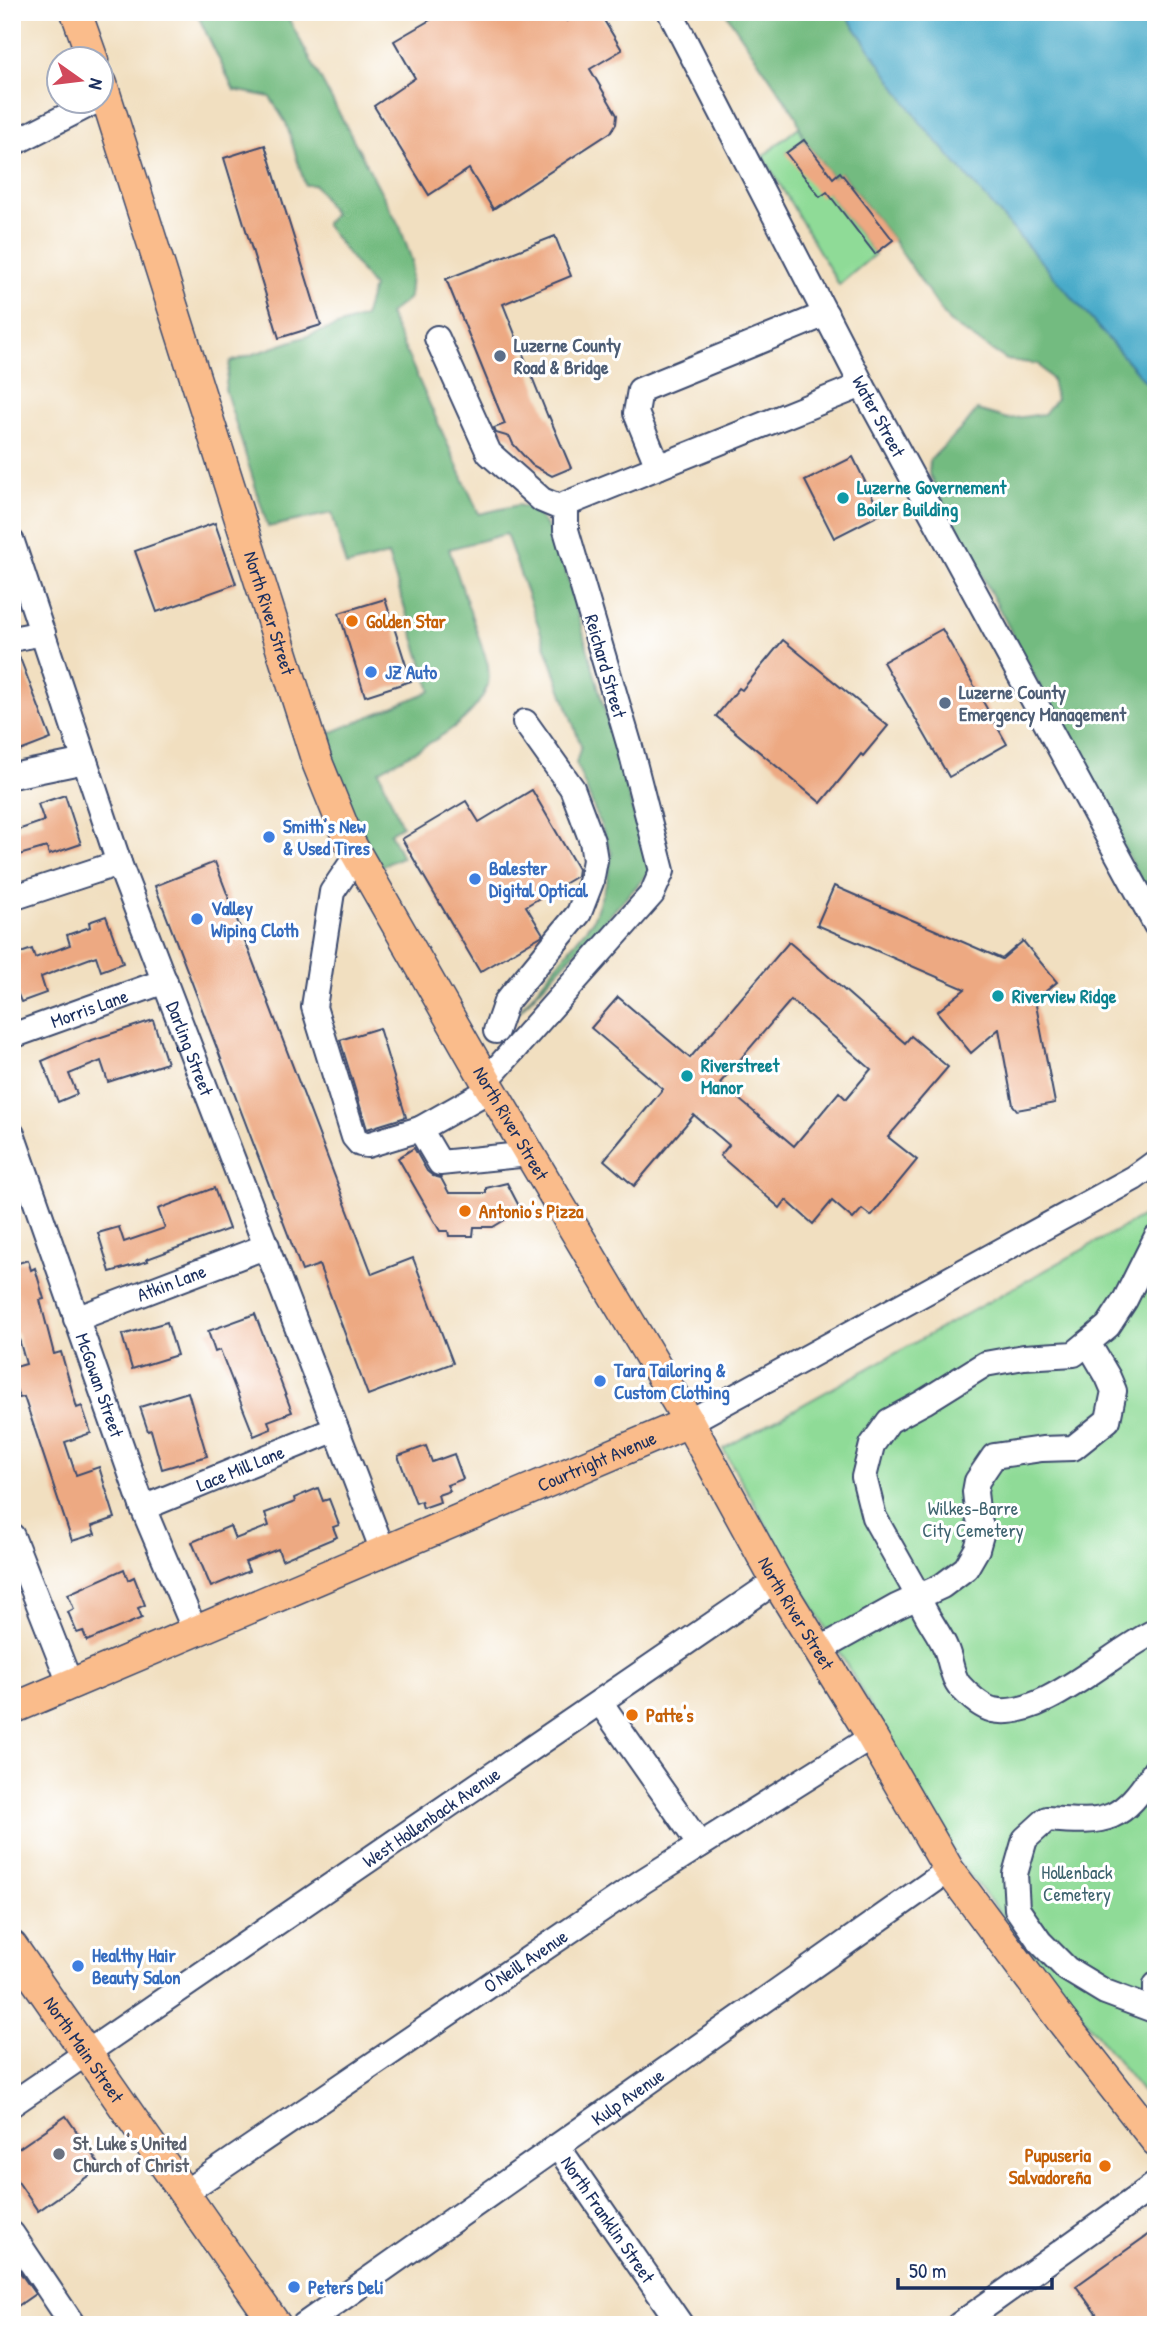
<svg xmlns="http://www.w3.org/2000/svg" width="1168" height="2337" font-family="'Patrick Hand',sans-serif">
  <rect width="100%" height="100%" fill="#fff"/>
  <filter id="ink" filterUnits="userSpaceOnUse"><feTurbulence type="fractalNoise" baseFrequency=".0143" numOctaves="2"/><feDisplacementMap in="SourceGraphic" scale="14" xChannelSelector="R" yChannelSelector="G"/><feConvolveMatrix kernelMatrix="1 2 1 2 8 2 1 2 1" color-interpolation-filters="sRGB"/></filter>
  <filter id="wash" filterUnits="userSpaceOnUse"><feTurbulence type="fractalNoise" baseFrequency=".00686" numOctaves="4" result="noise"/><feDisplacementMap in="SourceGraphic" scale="28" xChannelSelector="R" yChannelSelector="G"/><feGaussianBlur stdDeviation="1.57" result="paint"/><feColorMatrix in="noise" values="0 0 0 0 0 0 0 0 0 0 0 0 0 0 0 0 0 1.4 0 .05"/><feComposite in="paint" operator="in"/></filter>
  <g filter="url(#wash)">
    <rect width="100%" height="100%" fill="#f1dfc0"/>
    <g fill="#8fdb97" stroke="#55857a" stroke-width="2">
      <polygon points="800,126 804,140 787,153 827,192 875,254 839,285 763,156"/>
      <polygon points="1156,1209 1156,2109 960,1863 723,1449"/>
    </g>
    <g fill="#73bb80" stroke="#47756f" stroke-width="2">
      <path d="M196,12H285L400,227L412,261L409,298L389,314L479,514L518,505L534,509L558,543L650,872L516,1015L593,920L607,881L612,854L576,763L581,746L506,534L449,549L488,665C488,672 490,681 487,687C470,729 416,749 379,771L402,826L390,833L402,857L379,867L356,831L325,735L431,691L388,555L346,566L332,513L268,527L225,389L230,362L364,317L373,287L325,224L334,214L315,185H305L286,123L270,97L234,90Z"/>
      <polygon points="725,12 844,12 921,122 1156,394 1156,910 929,474 930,460 967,423 977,410 1008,419 1044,414 1056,399 1052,380 1038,364 1007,360 949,322 893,240 841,173 833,178 804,140 796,116"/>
    </g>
    <polygon fill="#4aabc9" stroke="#326d94" stroke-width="2" points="844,12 1156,12 1156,394 920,122"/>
    <g id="blocks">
      <g fill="#eda982" fill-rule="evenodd">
        <polygon points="444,12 561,12 567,21 580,12 599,12 622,50 590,69 617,115 616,124 611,132 493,209 469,169 429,195 374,106 415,78 394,41"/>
        <polygon points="804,140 833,178 840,172 893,240 875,254 827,192 820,197 786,153"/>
        <polygon points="265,145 321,325 279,338 224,158"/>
        <polygon points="555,236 571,276 503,304 548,417 549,416 571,468 552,476 532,465 513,444 510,437 496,433 494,428 505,424 446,279"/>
        <polygon points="853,457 881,514 834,538 805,481"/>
        <polygon points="215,523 236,584 157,612 135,551"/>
        <polygon points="385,599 411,681 365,696 339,613"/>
        <polygon points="942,629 1007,744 949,777 883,662"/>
        <polygon points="783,640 888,726 863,756 861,754 821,803 716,716 739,688 742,690"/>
        <polygon points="18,653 51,739 12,754 12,654"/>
        <polygon points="532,790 578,869 577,876 526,906 543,934 541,936 480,972 402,839 466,801 479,822"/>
        <polygon points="65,795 81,844 49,855 47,847 12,857 12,832 44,821 38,804"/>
        <polygon points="215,862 372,1274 413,1258 453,1363 368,1395 319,1265 302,1271 155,886"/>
        <polygon points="834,886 1002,959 1023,941 1057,982 1035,1000 1055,1103 1017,1110 1013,1105 999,1029 971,1053 937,1012 965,989 817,925"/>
        <polygon points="106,916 123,963 101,971 96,956 56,971 41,977 46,993 21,1002 12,980 12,956 32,949 35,958 70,945 67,935 90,927 89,922"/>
        <path d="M789,942L905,1043L911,1036L948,1067L888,1137L917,1160L871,1216L862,1209L853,1219L832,1201L813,1224L786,1200L780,1208L720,1156L729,1145L694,1115L634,1186L604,1160L663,1089L591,1028L618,997L690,1058ZM791,1000L871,1069L846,1099L839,1092L794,1146L720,1083Z"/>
        <polygon points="153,1020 167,1063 108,1082 101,1061 69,1074 77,1094 58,1102 42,1061 86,1042"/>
        <polygon points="379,1028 406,1117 367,1129 340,1040"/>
        <polygon points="414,1148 427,1171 433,1176 441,1178 449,1193 486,1193 486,1188 507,1183 521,1210 493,1227 474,1227 473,1236 449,1236 448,1231 440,1231 398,1158"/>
        <polygon points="214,1188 229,1229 147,1259 148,1261 110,1272 98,1233 119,1227 124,1242 165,1228 158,1209"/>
        <polygon points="28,1260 31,1270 35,1268 44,1299 40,1300 54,1354 61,1352 77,1408 82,1406 91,1433 65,1442 76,1475 99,1467 115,1518 92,1526 95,1534 72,1541 24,1397 19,1398 12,1375 12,1368 26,1364 17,1332 12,1334 12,1265"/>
        <polygon points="255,1314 292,1412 268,1421 271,1429 254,1436 220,1350 215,1352 208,1331"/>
        <polygon points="167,1322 177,1355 132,1369 122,1335"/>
        <polygon points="188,1392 207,1456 162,1469 151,1430 148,1431 140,1407"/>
        <polygon points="426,1446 432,1462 454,1454 463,1479 447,1485 450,1491 438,1495 440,1502 423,1508 421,1501 416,1503 398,1456"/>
        <polygon points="318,1488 323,1501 329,1499 339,1525 333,1527 337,1537 282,1560 278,1549 245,1562 249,1571 211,1587 192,1542 230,1526 235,1539 269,1526 265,1513 295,1502 294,1498"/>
        <polygon points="124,1569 128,1580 134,1577 145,1605 138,1608 142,1618 87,1641 83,1631 77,1633 68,1612 74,1609 68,1594"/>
        <polygon points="66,2116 101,2167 38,2211 12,2173 12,2153"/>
        <polygon points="1156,2229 1156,2325 1104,2325 1076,2286"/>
        <polygon points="12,2261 35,2294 12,2310"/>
      </g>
    </g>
  </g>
  <g filter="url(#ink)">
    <use href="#blocks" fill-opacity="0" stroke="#3b496d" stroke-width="2"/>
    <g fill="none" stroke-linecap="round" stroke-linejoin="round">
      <defs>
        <g id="minor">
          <path id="s1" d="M670,12L862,385L1156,925"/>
          <polyline points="12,144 94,102"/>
          <polyline points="437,338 489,453 542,500 566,510"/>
          <polyline points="658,467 636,413 640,390 826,314"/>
          <path id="s2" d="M12,542L119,863L383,1551"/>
          <polyline points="12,639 43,633"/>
          <polyline points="12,776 85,761"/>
          <polyline points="357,855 332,892 314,1007 354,1137 360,1144 367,1145 420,1129"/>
          <polyline points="12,898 119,863"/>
          <polyline points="496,1031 506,1002 579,913 591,882 595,860 592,841 572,788 525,722"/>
          <path id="s3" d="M12,1036L165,981"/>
          <polyline points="486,1081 652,894 662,871 630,747 566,530 566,504 862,385"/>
          <polyline points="491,1089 420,1129 440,1163 530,1154"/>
          <path id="s4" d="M12,1134L143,1508L195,1631"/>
          <path d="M1156,1238L1125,1300L1108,1326L1074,1354L1024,1357L985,1364L924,1402L889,1421L872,1445L864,1477L874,1517L919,1597C924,1616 939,1631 946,1649C951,1660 951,1675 959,1685C967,1694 981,1707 993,1710C1042,1721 1112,1651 1156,1631"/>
          <path id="s5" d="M76,1319L267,1246"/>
          <polyline points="689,1422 1134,1178 1156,1162"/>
          <path id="s6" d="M143,1508L336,1429"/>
          <polyline points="12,1536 71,1686"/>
          <polyline points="819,1650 896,1607 942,1586 966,1568 977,1549 982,1531 977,1510 975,1492 977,1481 994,1456 1042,1449 1073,1448 1108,1420 1114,1391 1108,1377 1088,1343"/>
          <polyline points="600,1702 700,1845"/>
          <path d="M1156,1769C1121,1822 1109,1824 1047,1819L1025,1839L1015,1874L1017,1909L1040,1942L1067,1969L1105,1992L1156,2011"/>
          <polyline points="1156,1985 1156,2000"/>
          <path id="s7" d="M12,2104L776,1581"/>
          <path id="s8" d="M558,2147L681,2325"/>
          <path id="s9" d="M184,2193L643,1881L872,1737"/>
          <polyline points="12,2234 73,2325"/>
          <path id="s10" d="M304,2325L949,1870"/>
          <polyline points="959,2325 1156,2184"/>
        </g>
        <g id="major">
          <polyline points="76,12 93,60"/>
          <path id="s11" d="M102,84L317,762L349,841L486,1081L689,1422L776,1581L872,1737L949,1870L1061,2020L1156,2141"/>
          <path id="s12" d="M12,1709L689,1422"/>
          <path id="s13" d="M12,1946L276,2325"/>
        </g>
      </defs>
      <use href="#minor" stroke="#3b496d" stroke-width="28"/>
      <use href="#major" stroke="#3b496d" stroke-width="33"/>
      <use href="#minor" stroke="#fff" stroke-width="24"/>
      <use href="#major" stroke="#fabc8b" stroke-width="30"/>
    </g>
  </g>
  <g fill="#5c6f8a" stroke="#fff" stroke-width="2.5">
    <circle cx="500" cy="356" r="7"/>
    <circle cx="945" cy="703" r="7"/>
  </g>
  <g fill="#0f9aa8" stroke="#fff" stroke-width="2.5">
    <circle cx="843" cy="498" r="7"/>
    <circle cx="998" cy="996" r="7"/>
    <circle cx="687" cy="1076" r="7"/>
  </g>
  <g fill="#e8710a" stroke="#fff" stroke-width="2.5">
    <circle cx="352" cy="621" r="7"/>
    <circle cx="465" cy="1211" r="7"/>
    <circle cx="632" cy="1715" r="7"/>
    <circle cx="1105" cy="2166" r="7"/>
  </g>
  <g fill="#3f7fe0" stroke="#fff" stroke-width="2.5">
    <circle cx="371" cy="672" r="7"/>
    <circle cx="269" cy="837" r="7"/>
    <circle cx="475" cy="879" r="7"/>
    <circle cx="197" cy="919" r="7"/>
    <circle cx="600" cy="1381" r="7"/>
    <circle cx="78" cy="1966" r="7"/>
    <circle cx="294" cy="2287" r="7"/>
  </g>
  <circle fill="#6b7280" stroke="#fff" stroke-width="2.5" cx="59" cy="2154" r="7"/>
  <g text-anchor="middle" stroke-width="6" stroke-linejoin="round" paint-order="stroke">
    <g font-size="19" font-weight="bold" fill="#4e5e75" stroke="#fff" text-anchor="start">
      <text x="514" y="352">Luzerne County<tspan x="514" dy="22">Road &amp; Bridge</tspan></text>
      <text x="959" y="699">Luzerne County<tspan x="959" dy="22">Emergency Management</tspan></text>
    </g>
    <g font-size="19" fill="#1b2f5e" stroke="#fff">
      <text dy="7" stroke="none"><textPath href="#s1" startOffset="455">Water Street</textPath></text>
      <text dy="7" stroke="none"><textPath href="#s11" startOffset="555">North River Street</textPath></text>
      <text transform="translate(606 666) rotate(74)" y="7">Reichard Street</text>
      <text dy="7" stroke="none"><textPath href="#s3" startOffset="82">Morris Lane</textPath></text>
      <text dy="7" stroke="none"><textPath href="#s2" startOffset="537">Darling Street</textPath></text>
      <text dy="7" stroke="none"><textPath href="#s11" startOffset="1122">North River Street</textPath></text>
      <text dy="7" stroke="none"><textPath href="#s5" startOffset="102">Atkin Lane</textPath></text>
      <text dy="7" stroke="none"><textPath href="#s4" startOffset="266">McGowan Street</textPath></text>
      <text dy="7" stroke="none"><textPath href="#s12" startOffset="635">Courtright Avenue</textPath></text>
      <text dy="7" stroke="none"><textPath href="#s6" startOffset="105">Lace Mill Lane</textPath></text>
      <text dy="7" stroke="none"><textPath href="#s11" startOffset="1689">North River Street</textPath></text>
      <text dy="7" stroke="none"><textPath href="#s7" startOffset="508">West Hollenback Avenue</textPath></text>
      <text dy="7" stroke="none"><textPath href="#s9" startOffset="413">O'Neill Avenue</textPath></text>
      <text dy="7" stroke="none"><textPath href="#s13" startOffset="126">North Main Street</textPath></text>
      <text dy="7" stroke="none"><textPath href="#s10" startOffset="396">Kulp Avenue</textPath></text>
      <text dy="7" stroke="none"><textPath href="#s8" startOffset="88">North Franklin Street</textPath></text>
    </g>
    <g font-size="19" font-weight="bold" fill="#0d838f" stroke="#fff" text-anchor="start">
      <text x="857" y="494">Luzerne Governement<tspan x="857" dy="22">Boiler Building</tspan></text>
      <text x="1012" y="1003">Riverview Ridge</text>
      <text x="701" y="1072">Riverstreet<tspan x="701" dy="22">Manor</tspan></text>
    </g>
    <g font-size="19" font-weight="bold" fill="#c56008" stroke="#fff" text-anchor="start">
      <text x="366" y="628">Golden Star</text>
      <text x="479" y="1218">Antonio's Pizza</text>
      <text x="646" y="1722">Patte's</text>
      <text x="1091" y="2162" text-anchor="end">Pupuseria<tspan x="1091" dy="22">Salvadoreña</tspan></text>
    </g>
    <g font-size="19" font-weight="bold" fill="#366cbe" stroke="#fff" text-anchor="start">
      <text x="385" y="679">JZ Auto</text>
      <text x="283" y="833">Smith’s New<tspan x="283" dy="22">&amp; Used Tires</tspan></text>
      <text x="489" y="875">Balester<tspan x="489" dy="22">Digital Optical</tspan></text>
      <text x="211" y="915">Valley<tspan x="211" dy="22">Wiping Cloth</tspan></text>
      <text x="614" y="1377">Tara Tailoring &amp;<tspan x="614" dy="22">Custom Clothing</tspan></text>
      <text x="92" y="1962">Healthy Hair<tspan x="92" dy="22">Beauty Salon</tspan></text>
      <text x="308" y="2294">Peters Deli</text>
    </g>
    <g font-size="19" fill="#3e636f" stroke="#fff">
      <text x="973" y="1515">Wilkes-Barre<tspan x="973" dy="22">City Cemetery</tspan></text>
      <text x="1077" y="1879">Hollenback<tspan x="1077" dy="22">Cemetery</tspan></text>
    </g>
    <g font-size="19" font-weight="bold" fill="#5b616d" stroke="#fff" text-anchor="start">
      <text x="73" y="2150">St. Luke's United<tspan x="73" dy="22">Church of Christ</tspan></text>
    </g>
  </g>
  <rect width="1168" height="2337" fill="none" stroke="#fff" stroke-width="42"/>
  <g transform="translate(80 80) rotate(104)"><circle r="33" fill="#ffffff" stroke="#a4acbf" stroke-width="2"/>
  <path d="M0-5L12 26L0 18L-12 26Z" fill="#d1495b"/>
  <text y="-10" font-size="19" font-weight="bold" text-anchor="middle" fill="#1b2f5e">N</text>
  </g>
  <path d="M898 2278v10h154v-10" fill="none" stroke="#1b2f5e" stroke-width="3.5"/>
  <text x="909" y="2278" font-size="21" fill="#1b2f5e" stroke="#ffffff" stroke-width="5" paint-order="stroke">50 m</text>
</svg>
